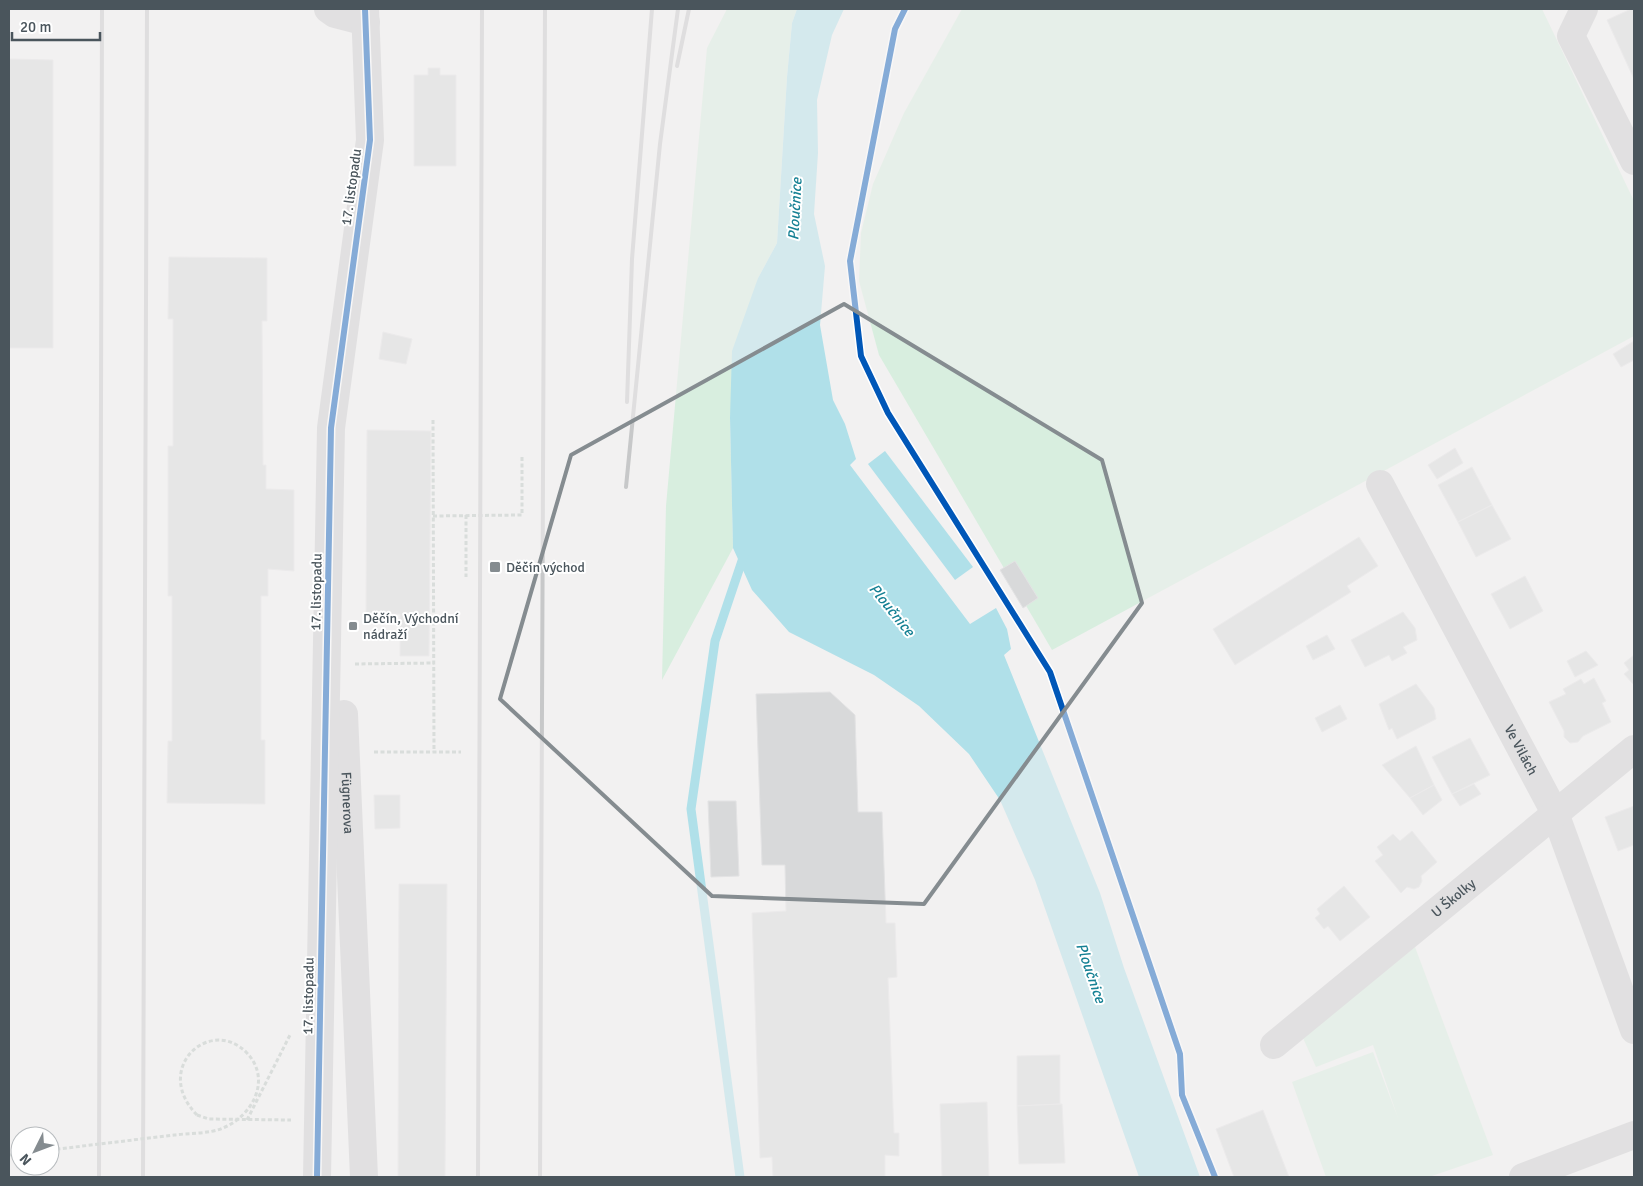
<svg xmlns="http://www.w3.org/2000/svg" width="1643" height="1186" font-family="Signika,sans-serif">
  <rect width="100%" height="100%" fill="#f2f1f1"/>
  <g fill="#d8eedf">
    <polygon points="727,9 797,9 792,23 787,77 777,243 758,278 730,418 733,548 662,680 666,506 707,48"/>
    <polygon points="962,9 1542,9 1634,201 1634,336 1052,650 879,355 859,281 861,233 873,184 904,113"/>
    <polygon points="1415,947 1493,1155 1429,1177 1326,1177 1292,1082 1373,1052 1398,1118 1373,1045 1316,1067 1303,1038"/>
  </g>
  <g fill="#b0e0e9">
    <polygon points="797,9 844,9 832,35 817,100 818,153 814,214 825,266 820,325 833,400 845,424 856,459 850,465 970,624 996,608 1007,629 1011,649 1004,655 1100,893 1124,968 1200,1177 1139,1177 1035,880 1000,800 969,754 919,706 874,675 789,632 752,590 733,548 730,418 732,351 758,278 777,243 787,77 792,23"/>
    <polygon points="885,451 973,567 955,580 868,464"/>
  </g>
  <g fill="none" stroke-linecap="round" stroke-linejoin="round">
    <polyline stroke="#b0e0e9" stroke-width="9" points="740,1177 691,809 715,641 744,555"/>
  </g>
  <g fill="#d8d9da" stroke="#e3e3e4">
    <polygon points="1631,9 1634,9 1634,79 1607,20"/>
    <polygon points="9,59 53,60 53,348 9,348"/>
    <polygon points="428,68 440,68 440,75 456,75 456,166 414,166 414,75 428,75"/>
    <polygon points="169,257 267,258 267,321 262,321 263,465 266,465 266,489 294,490 294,571 268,569 268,596 261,596 261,740 265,740 265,804 167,803 168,741 172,741 172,596 168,596 168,446 173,446 173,319 168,319"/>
    <polygon points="383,332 412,339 406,364 379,359"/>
    <polygon points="1634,341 1634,360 1621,367 1613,354"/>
    <polygon points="367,430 431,431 429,656 400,656 400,614 366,615"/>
    <polygon points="1455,448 1463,463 1437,479 1428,465"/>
    <polygon points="1472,467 1492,505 1458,522 1438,485"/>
    <polygon points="1492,505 1511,539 1476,557 1458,522"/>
    <polygon points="1359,537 1378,566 1347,586 1351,592 1235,665 1213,629"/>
    <polygon points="1015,561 1038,598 1023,608 1000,570"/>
    <polygon points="1525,576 1543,611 1510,629 1491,594"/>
    <polygon points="1403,612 1415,628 1417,640 1403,647 1407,653 1392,661 1389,655 1365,667 1351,640"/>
    <polygon points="1327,635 1335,649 1313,660 1306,646"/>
    <polygon points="1586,651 1598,665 1575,677 1567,661"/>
    <polygon points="1634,655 1634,683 1633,684 1624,674 1629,670 1624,663"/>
    <polygon points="1594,678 1606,701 1602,703 1611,722 1583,736 1578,742 1570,743 1564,737 1564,731 1549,702 1566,694 1563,689 1581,679 1584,684"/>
    <polygon points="1416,684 1434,708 1436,719 1397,739 1392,728 1389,730 1379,704"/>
    <polygon points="830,692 855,715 858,812 882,812 886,923 895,923 897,977 888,978 894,1133 899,1133 899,1156 885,1155 885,1177 773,1177 772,1157 760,1158 752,913 786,911 785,865 762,865 756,694"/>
    <polygon points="1340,705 1347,719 1322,732 1315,718"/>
    <polygon points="1470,738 1490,775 1452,794 1432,757"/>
    <polygon points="1416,746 1434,785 1410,798 1382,765"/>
    <polygon points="1474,784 1481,794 1460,806 1452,794"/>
    <polygon points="1434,785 1442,800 1423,815 1410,798"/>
    <polygon points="374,795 400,795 400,828 375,829"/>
    <polygon points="708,801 736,801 739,876 711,877"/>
    <polygon points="1634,806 1634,845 1618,851 1605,817"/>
    <polygon points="1412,831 1437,862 1421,876 1422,881 1419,887 1414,889 1407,887 1401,893 1375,861 1383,855 1377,847 1393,834 1400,841"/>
    <polygon points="399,884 447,884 445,1177 398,1177"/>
    <polygon points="1344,886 1370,917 1340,941 1328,926 1324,929 1315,918 1320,914 1317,909"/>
    <polygon points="1060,1055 1060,1104 1017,1106 1017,1056"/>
    <polygon points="987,1102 989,1177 942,1177 940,1104"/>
    <polygon points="1062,1104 1065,1163 1019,1164 1017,1106"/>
    <polygon points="1263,1110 1289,1177 1234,1177 1216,1129"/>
  </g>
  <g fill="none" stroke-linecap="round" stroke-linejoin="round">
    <g stroke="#bac5c1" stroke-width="3" stroke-dasharray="4 2.5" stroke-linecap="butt">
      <polyline points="433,420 434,752"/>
      <polyline points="466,515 466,577"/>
      <polyline points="433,516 522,515 522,456"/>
      <polyline points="355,664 434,663"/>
      <polyline points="374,752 461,752"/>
      <polyline points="197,1115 209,1119 291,1120"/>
      <polyline points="247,1120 290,1035"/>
      <polyline points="9,1155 20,1154"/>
    </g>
    <g stroke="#cccdcf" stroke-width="28">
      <polyline points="328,9 335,14 366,22"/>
      <polyline points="1584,9 1571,36 1634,161"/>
      <path id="s1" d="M1380,484L1555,813L1634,1030"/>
      <path id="s2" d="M344,714L364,1177"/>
      <path id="s3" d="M1274,1045L1634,749"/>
      <polyline points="317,1177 331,428 370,140 365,9"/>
      <polyline points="1523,1177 1634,1135"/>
    </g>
    <g stroke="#c7c8c9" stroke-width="4">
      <polyline points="677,66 689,9"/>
      <polyline points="627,402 632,259 652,9"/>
      <polyline points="626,487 660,144 678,9"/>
      <polyline points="99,1177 102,9"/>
      <polyline points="143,1177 147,9"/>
      <polyline points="478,1177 482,9"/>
      <polyline points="540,1177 545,9"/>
    </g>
    <path stroke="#bac5c1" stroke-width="3" stroke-dasharray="4 2.5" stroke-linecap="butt" d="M50,1150C91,1145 133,1140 174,1135C189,1133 209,1134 223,1128C254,1115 272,1078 246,1052C209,1016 152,1069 197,1115"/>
    <defs>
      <g id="cycleway">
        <polyline points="905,9 895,29 850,261 861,356 888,413 1050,672 1180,1054 1182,1095 1215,1177"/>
        <polyline points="317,1177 331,428 370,140 365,9"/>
      </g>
    </defs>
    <use href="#cycleway" stroke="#fff" stroke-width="9"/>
    <use href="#cycleway" stroke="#0057b8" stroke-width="6"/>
  </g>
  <path d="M0 0H1643V1186H0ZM844,304L1102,460L1142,603L924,904L712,896L500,699L571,455Z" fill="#f2f1f1" fill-opacity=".55" fill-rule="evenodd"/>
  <path fill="none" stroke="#858c90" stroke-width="4" stroke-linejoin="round" d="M844,304L1102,460L1142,603L924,904L712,896L500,699L571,455Z"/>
  <g fill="#858c90" stroke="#fff" stroke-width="2">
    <rect x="489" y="561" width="12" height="12" rx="2.5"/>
    <rect x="348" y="621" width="10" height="10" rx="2.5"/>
  </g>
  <g text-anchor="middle" stroke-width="4" stroke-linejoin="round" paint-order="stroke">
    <g font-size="14" fill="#4a555c" stroke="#fff">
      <text transform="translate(351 187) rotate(-82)" y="5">17. listopadu</text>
      <text transform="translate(316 592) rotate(-89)" y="5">17. listopadu</text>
      <text dy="5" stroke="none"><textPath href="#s1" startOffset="301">Ve Vilách</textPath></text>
      <text dy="5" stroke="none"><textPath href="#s2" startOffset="89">Fügnerova</textPath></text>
      <text dy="5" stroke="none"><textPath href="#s3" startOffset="232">U Školky</textPath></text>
      <text transform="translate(308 996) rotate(-89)" y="5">17. listopadu</text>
    </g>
    <g font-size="14" fill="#4a555c" stroke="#fff" text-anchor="start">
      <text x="506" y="572">Děčín východ</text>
      <text x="363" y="623">Děčín, Východní<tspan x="363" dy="16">nádraží</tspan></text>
    </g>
    <g font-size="15" font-style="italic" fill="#168194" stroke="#fff">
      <text transform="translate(795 209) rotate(-87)" y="5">Ploučnice</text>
      <text transform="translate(892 610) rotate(51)" y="5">Ploučnice</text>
      <text transform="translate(1091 973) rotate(71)" y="5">Ploučnice</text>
    </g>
  </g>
  <rect width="1643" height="1186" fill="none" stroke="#4a555c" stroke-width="20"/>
  <g transform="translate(35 1151) rotate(228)"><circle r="24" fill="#ffffff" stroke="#b7bbbe"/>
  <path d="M0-4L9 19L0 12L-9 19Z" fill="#858c90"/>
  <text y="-8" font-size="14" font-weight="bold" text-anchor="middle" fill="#4a555c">N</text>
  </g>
  <path d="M12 32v8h88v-8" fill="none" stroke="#4a555c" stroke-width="2.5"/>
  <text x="20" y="32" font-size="15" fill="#4a555c" stroke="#ffffff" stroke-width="4" paint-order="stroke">20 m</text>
</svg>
